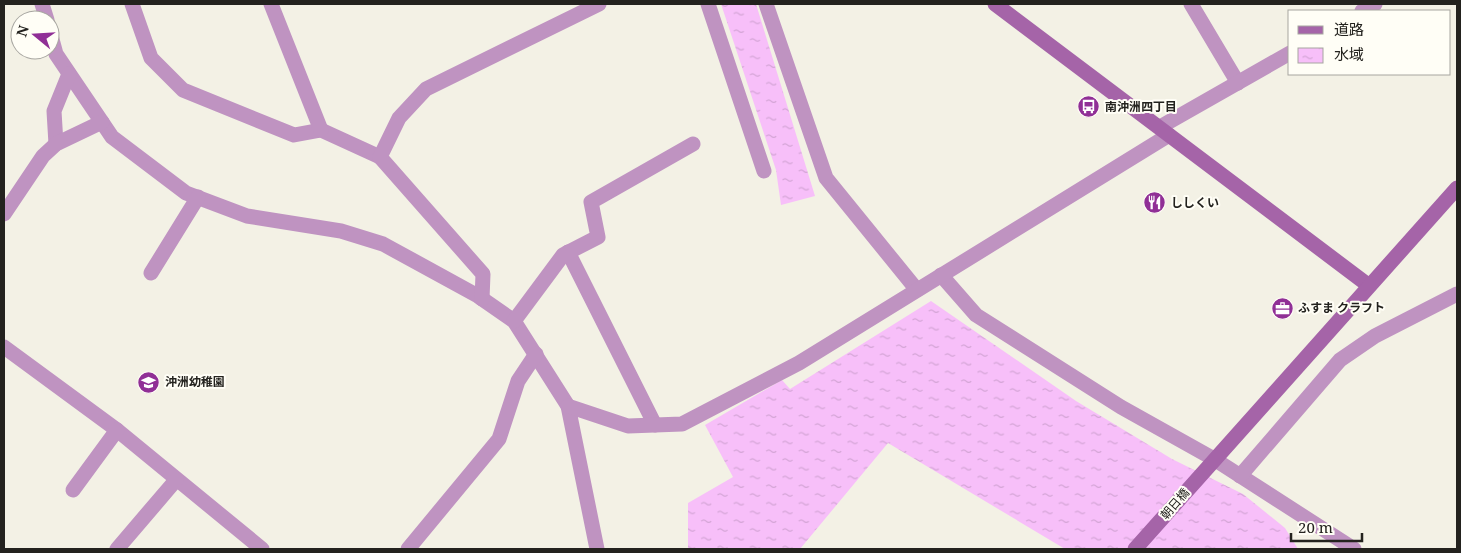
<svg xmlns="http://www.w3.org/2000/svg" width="1461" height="553" font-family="'Noto Serif','Noto Sans JP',serif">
  <defs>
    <pattern id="water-ripples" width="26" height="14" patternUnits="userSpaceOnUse" patternTransform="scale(1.25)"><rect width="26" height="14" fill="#f7bff9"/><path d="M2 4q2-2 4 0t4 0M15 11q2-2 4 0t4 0" fill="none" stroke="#d3a4d5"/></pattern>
  </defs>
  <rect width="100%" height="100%" fill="#f3f1e5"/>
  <g fill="url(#water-ripples)">
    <polygon points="721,4 756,4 815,196 781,205 776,170"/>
    <polygon points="931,301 1076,401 1172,459 1243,494 1285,528 1298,549 1065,549 888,443 800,549 688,549 688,503 733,477 705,425 782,380 790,389"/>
  </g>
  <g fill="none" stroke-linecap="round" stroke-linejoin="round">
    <g stroke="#bf93c1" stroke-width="15">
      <polyline points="42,4 47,20"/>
      <polyline points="132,4 151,58 183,90 294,135 321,130 380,157"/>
      <polyline points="271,4 321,130"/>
      <polyline points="708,4 764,171"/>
      <polyline points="766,4 826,178 917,290"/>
      <polyline points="1191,4 1238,83"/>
      <polyline points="1362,11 1375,4"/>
      <polyline points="50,32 56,54 112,137 186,193 247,216 341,231 383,244 478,296 514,321 568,406 597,549"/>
      <polyline points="1160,127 1290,53"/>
      <polyline points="56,144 54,111 69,74"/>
      <polyline points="4,214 43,156 56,144 102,122"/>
      <polyline points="568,252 655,425"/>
      <polyline points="151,273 198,197"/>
      <polyline points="941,275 976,315 1121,407 1214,459 1354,549"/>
      <polyline points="482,299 483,274 380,157 399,118 426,89 599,4"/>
      <polyline points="514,321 563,255 598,237 591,202 693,144"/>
      <polyline points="4,347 117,430 262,549"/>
      <polyline points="568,406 628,426 682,424 799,363 1169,135"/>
      <polyline points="1240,476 1340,360 1375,336 1457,294"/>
      <polyline points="73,490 117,430"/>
      <polyline points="117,549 176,480"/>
      <polyline points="408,549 499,439 518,381 536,354"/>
    </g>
    <g stroke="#a564a8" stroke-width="15">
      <polyline points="995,4 1368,285"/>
      <polyline points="1135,549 1457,188"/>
    </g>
  </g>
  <defs>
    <symbol id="bus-disc" viewBox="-11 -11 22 22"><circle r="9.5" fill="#902f96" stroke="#fffef6"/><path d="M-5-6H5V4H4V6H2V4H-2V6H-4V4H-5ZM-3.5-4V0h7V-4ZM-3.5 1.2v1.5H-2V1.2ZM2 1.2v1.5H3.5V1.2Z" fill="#fff"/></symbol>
    <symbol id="restaurant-disc" viewBox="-11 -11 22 22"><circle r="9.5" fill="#902f96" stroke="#fffef6"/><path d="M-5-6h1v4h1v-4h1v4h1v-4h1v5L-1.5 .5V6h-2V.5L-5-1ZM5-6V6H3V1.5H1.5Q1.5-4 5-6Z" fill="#fff"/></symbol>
    <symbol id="office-disc" viewBox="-11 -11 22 22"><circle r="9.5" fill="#902f96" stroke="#fffef6"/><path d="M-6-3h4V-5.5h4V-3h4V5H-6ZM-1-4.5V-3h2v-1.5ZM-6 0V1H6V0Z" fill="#fff"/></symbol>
    <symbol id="school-disc" viewBox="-11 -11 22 22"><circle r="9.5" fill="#902f96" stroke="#fffef6"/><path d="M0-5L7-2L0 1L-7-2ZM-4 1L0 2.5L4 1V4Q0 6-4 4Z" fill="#fff"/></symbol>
  </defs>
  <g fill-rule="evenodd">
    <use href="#bus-disc" x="1076" y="94" width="25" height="25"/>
    <use href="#restaurant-disc" x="1142" y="190" width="25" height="25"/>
    <use href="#office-disc" x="1270" y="296" width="25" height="25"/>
    <use href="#school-disc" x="136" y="370" width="25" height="25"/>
  </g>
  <g text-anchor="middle" stroke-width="4" stroke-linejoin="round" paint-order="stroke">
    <g font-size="12" font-weight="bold" fill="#23221e" stroke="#fffef6" text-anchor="start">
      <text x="1105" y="111">南沖洲四丁目</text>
      <text x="1171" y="207">ししくい</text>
      <text x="1298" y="312">ふすま クラフト</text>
      <text x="165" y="386">沖洲幼稚園</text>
    </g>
    <g font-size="12" fill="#23221e" stroke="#fffef6">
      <text transform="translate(1175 504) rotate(-49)" y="4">朝日橋</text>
    </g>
  </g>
  <rect width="1461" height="553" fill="none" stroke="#23221e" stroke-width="10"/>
  <rect x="1288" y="10" width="162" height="65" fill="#fffef6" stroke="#a7a6a0"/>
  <rect x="1298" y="26" width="25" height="8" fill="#a564a8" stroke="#a7a6a0"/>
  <text x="1334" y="35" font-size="15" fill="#23221e">道路</text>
  <rect x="1298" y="48" width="25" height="15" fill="url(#water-ripples)" stroke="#a7a6a0"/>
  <text x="1334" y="60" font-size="15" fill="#23221e">水域</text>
  <g transform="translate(35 35) rotate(288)"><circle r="24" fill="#fffef6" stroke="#a7a6a0"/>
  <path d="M0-4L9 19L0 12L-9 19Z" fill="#902f96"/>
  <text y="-8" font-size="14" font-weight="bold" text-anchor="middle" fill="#23221e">N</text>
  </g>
  <path d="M1291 533v8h71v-8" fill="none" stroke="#23221e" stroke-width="2.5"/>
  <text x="1298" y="533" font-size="15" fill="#23221e" stroke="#fffef6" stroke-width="4" paint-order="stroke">20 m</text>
</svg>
